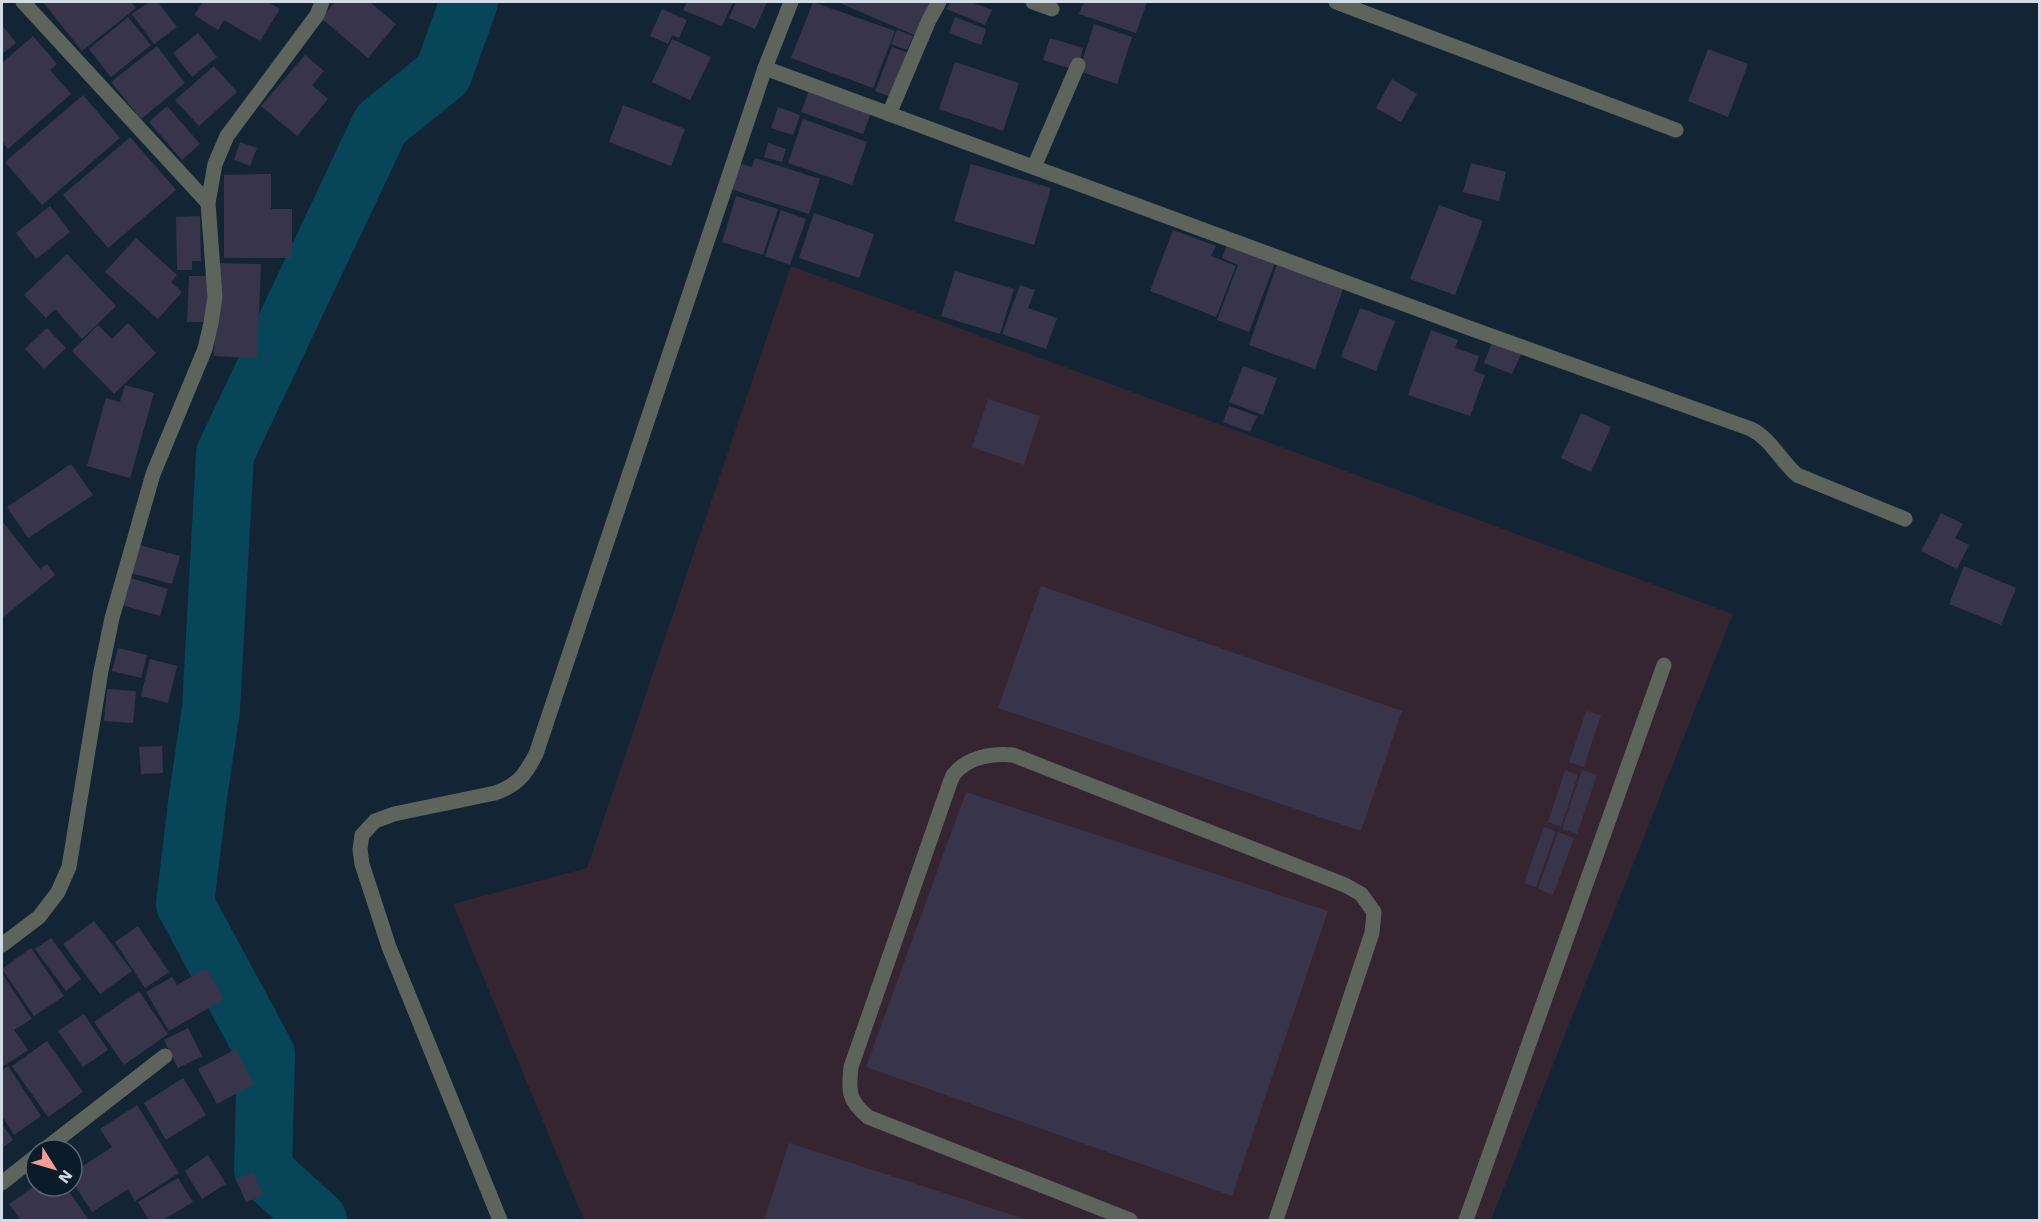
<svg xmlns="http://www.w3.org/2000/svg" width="2041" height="1222" font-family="'Work Sans',sans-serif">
  <rect width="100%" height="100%" fill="#132534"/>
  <polygon fill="#342530" points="791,266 1733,614 1491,1220 584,1220 453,904 587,868"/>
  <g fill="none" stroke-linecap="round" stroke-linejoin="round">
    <polyline stroke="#074658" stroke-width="58" points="318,1220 263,1170 266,1054 185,904 198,796 211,709 225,454 381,124 443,74 469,2"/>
  </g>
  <g fill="#38354a">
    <polygon points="43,2 131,2 136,8 82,51"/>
    <polygon points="149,2 158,2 177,27 154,44 132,14"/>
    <polygon points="203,2 268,2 280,9 260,41 224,20 218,30 194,15"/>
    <polygon points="335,2 374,2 372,4 396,24 368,58 321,18"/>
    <polygon points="687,2 733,2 722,26 683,10"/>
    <polygon points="736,2 767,2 755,29 729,18"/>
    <polygon points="813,2 895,31 873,88 791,58"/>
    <polygon points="843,2 936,2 921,38 842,4"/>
    <polygon points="950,2 971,2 992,10 985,25 947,9"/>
    <polygon points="1084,2 1147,2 1136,33 1079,14"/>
    <polygon points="662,9 687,20 679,38 672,35 668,44 650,36"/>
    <polygon points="128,17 151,45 111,77 89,49"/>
    <polygon points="955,17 986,29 981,45 949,33"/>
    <polygon points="1094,24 1132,37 1117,84 1079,71"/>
    <polygon points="2,25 16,43 2,54"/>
    <polygon points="897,30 913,36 907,50 891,44"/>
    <polygon points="198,33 217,57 192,77 173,53"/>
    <polygon points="33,36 57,64 50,70 71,94 8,149 2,141 2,63"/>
    <polygon points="1050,38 1083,48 1080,60 1072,69 1043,60"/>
    <polygon points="672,39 711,57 690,100 652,82"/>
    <polygon points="157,46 185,83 141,119 111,82"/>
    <polygon points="892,47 908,53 891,97 875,91"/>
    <polygon points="1708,49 1748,64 1728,117 1688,101"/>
    <polygon points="305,55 324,71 312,85 328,99 297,136 261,106"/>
    <polygon points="955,62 1019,83 1003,131 939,109"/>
    <polygon points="214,66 237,92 199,126 175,100"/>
    <polygon points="1392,79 1417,94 1401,122 1376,108"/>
    <polygon points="810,88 872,110 863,134 801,112"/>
    <polygon points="83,95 120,138 42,205 5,162"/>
    <polygon points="623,105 685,129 671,166 609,142"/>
    <polygon points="167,106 200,144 182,160 149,122"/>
    <polygon points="778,107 800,115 793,135 771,128"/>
    <polygon points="803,119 867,142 852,185 788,163"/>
    <polygon points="130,137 176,190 108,248 63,195"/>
    <polygon points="240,142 257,148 250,166 234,160"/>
    <polygon points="768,143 786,149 782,162 764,157"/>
    <polygon points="755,158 820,179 809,214 730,189 738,163 752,167"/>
    <polygon points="1471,163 1506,172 1499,201 1463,192"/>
    <polygon points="971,164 1051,188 1034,245 954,221"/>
    <polygon points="271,174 271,209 292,209 292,258 224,258 224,175"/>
    <polygon points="736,196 778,209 763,255 722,242"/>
    <polygon points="1439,205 1483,221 1455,295 1410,279"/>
    <polygon points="50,206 70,232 36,259 16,233"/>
    <polygon points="781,210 806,219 790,265 765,256"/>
    <polygon points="814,213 874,234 859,278 799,258"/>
    <polygon points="200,216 201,261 192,261 192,270 177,270 176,217"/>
    <polygon points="1173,230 1216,246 1211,256 1236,266 1216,317 1150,291"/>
    <polygon points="136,238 177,275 171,282 182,292 158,319 105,272"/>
    <polygon points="1227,245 1275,263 1249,332 1217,320 1238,265 1222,258"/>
    <polygon points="67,254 116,306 82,339 55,309 46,318 24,295"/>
    <polygon points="1278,262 1344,286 1315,369 1249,345"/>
    <polygon points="218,263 261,264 257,358 214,356"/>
    <polygon points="955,271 1014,289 1000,334 941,316"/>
    <polygon points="189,276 208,276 207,322 187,322"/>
    <polygon points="1020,285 1035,290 1028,308 1057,318 1046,349 1002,334"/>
    <polygon points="1360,308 1395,321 1376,371 1341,357"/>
    <polygon points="128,323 156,353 114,394 72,351 98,325 112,339"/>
    <polygon points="47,328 66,348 44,369 25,349"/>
    <polygon points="1431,330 1458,340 1455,348 1479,356 1474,371 1485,375 1470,416 1408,395"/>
    <polygon points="1493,340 1522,352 1512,374 1484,363"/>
    <polygon points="1243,366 1277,378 1263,415 1229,402"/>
    <polygon points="125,385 154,393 130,478 87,466 106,398 120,402"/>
    <polygon points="988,399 1040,416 1024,465 972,447"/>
    <polygon points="1229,406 1257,416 1250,432 1223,422"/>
    <polygon points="1581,413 1611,427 1591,472 1561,458"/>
    <polygon points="71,464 93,495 28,538 7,507"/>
    <polygon points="1941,513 1963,524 1955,538 1969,545 1957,569 1921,551"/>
    <polygon points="2,521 40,569 47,564 55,575 2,618"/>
    <polygon points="139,545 180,556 172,584 131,573"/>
    <polygon points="1964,566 2016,588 2001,625 1949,604"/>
    <polygon points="130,578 168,589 160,616 122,605"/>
    <polygon points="1041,586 1402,711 1361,831 998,708"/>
    <polygon points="118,648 147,655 141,678 112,671"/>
    <polygon points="150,659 177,666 168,703 141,696"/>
    <polygon points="107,689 136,691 133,723 104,721"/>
    <polygon points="1586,711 1601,715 1584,767 1569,762"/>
    <polygon points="162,746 163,773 141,774 139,747"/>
    <polygon points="1565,770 1578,775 1561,827 1548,822"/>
    <polygon points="1582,770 1597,775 1577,834 1562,829"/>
    <polygon points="966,792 1328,911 1232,1196 866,1067"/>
    <polygon points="1544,827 1556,831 1536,887 1524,883"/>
    <polygon points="1558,832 1574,838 1553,895 1538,889"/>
    <polygon points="94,921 132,971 100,994 63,944"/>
    <polygon points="138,926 169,972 145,988 115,942"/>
    <polygon points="51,938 81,979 66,991 35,949"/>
    <polygon points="31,948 64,996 34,1016 2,969"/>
    <polygon points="206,968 224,999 169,1031 146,992 172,977 177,985"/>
    <polygon points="2,973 32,1019 14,1030 28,1050 2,1067"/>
    <polygon points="139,991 168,1034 124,1065 94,1022"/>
    <polygon points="84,1014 108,1050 83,1067 58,1031"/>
    <polygon points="188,1028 202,1056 178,1068 164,1040"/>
    <polygon points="47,1041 83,1092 48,1117 12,1066"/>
    <polygon points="236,1049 254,1084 217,1104 198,1069"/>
    <polygon points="8,1066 41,1116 14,1135 2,1116 2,1070"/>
    <polygon points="183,1078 206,1115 166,1140 144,1103"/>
    <polygon points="137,1105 179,1173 135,1201 128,1189 92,1212 72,1181 72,1173 112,1147 100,1129"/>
    <polygon points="2,1124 13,1140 2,1148"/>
    <polygon points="789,1143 1028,1220 764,1220"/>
    <polygon points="208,1155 226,1184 202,1199 185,1171"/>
    <polygon points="253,1172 263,1195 246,1202 236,1179"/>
    <polygon points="178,1178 193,1202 163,1220 149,1220 138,1202"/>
    <polygon points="36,1185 65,1186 89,1220 21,1220 9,1204"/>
  </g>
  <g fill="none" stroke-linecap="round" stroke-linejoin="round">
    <g stroke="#5c645b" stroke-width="15">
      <polyline points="23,2 208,203"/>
      <polyline points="1033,2 1052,9"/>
      <polyline points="1336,2 1676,130"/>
      <path d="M765,68L1472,329L1751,429C1771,439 1780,460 1797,475L1905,519"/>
      <polyline points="889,114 929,20 939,2"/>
      <polyline points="1034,167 1078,65"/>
      <polyline points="2,945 39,917 58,892 69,867 101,671 112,618 153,474 205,349 211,323 215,297 208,203 215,164 227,136 317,15 322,2"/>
      <polyline points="44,1150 165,1056"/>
      <polyline points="2,1183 36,1156"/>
      <path d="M500,1220L389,947L362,864L360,849L362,835L375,821L394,814L495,793C518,785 525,775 536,754L765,68L791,2"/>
      <path d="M1130,1220L868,1117C849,1101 848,1092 851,1067L945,797C948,790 950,780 954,774C968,757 992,753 1013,755L1345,885L1361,894L1374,912L1372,933L1276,1220"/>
      <polyline points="1466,1220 1664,665"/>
    </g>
  </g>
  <rect width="2041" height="1222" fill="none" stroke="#d1dce6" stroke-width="6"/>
  <g transform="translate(54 1168) rotate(127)"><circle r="28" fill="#0a1b2a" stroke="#5a6875" stroke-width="1.5"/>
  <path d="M0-4.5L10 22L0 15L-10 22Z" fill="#f59c94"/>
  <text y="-9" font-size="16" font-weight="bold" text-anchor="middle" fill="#d1dce6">N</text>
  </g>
</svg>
